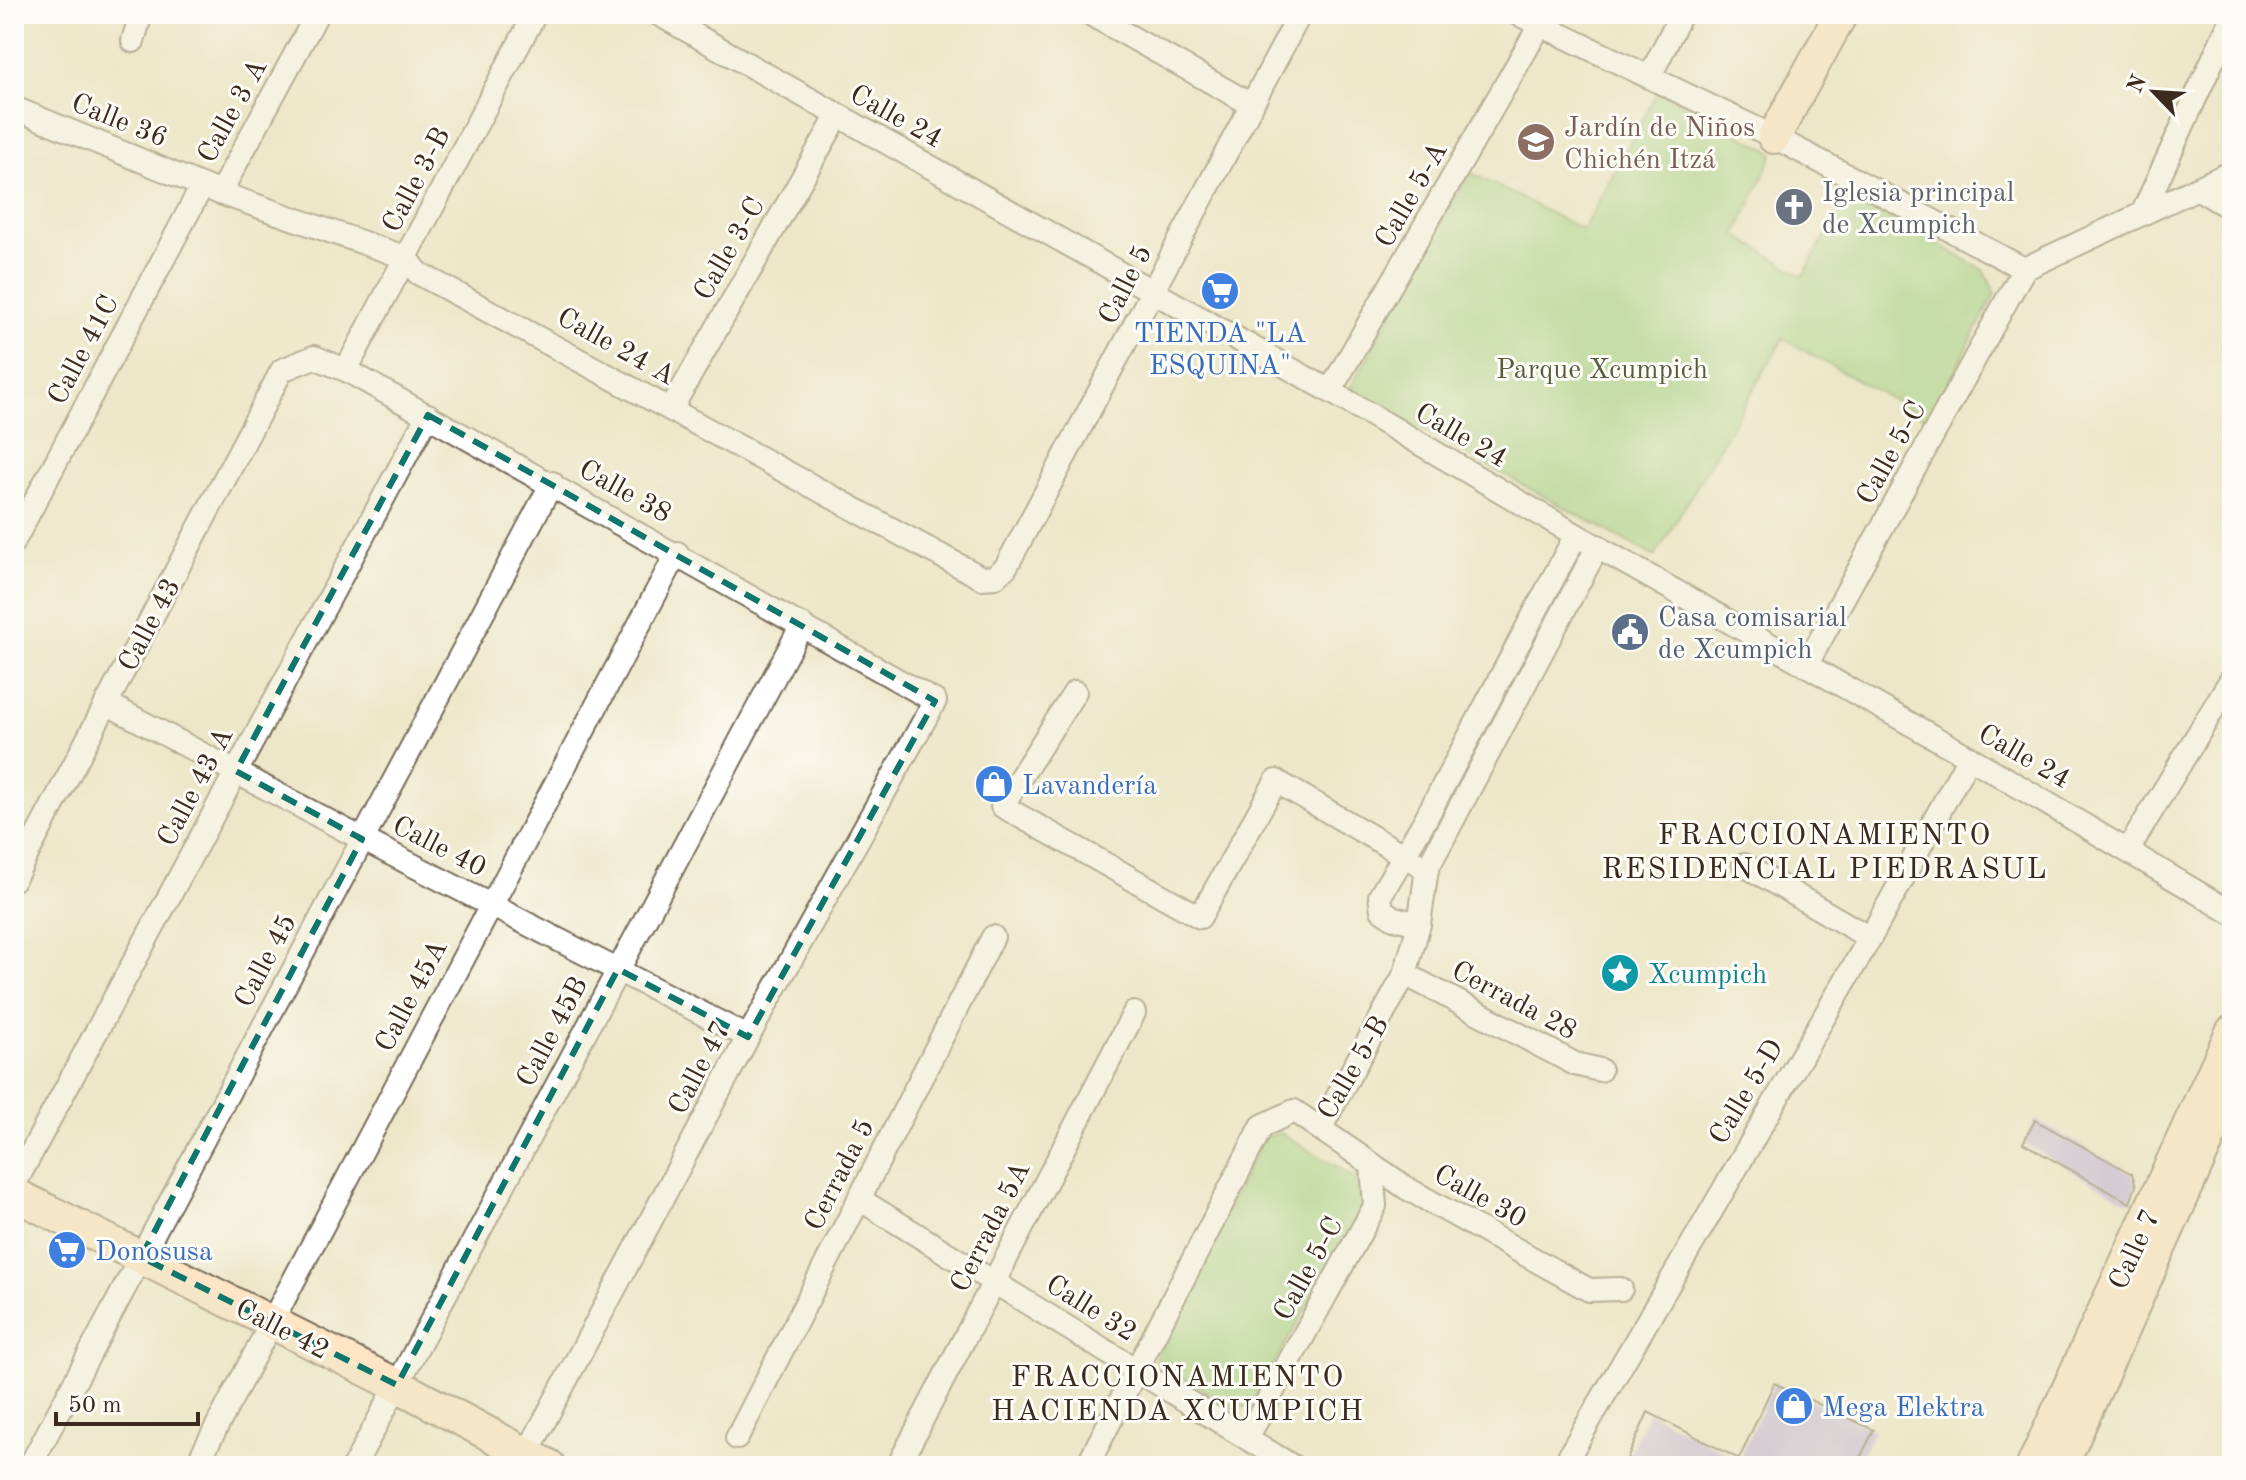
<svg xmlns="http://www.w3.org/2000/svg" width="2246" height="1480" font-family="'Old Standard TT',serif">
  <rect width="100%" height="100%" fill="#fdfcf7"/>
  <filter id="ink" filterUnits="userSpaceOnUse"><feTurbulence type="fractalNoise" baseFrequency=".0125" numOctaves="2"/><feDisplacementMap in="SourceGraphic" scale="16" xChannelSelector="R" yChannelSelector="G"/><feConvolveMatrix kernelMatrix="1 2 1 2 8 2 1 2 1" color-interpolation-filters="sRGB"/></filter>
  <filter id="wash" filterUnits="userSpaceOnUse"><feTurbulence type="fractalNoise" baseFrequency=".006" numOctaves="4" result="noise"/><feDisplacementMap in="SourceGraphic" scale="32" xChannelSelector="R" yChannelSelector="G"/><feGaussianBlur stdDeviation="1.8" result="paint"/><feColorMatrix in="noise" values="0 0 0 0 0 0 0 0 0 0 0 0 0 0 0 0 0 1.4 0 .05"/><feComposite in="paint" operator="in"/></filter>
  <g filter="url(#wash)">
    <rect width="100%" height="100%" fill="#ede7c9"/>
    <g fill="#99d081" stroke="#6a7d50" stroke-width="2">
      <polygon points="1658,91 1774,153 1736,235 1803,276 1850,193 1985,271 1995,294 1929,420 1783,339 1655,557 1349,390 1470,172 1583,230"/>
      <polygon points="1281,1133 1357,1179 1365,1206 1250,1406 1235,1409 1160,1364 1155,1358 1263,1137"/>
    </g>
    <g id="blocks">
      <g fill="#b7abe0">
        <polygon points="2035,1120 2132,1174 2136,1186 2130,1203 2023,1143"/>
        <polygon points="1774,1383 1874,1430 1856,1466 1624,1466 1648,1412 1739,1459"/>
      </g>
    </g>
  </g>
  <g filter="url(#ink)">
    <use href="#blocks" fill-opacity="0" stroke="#796c5a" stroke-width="2"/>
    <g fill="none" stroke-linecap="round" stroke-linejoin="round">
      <defs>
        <g id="street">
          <polyline points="658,14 1330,391 1576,535 1969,757 2232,913"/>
          <polyline points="1090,14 1252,105"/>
          <polyline points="1518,14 1774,137 2024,269"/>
          <polyline points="133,41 141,14"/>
          <polyline points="1650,76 1681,14"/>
          <polyline points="14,108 220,193 407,258 418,273 982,578 995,577 1006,567 1300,14"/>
          <polyline points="2197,188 2232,209"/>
          <polyline points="220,193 317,14"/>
          <polyline points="2142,214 2232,18"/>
          <polyline points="2024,269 2232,172"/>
          <polyline points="346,370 535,14"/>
          <polyline points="1330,391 1540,25"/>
          <polyline points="671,409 837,117"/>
          <polyline points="14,541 202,186"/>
          <polyline points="1807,664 2024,269"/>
          <polyline points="1075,692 1002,806 1200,917 1276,781 1427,869 1419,924 1405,974 1320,1129"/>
          <polyline points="106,703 362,839 748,1037"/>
          <polyline points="2128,850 2232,678"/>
          <polyline points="1744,865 1870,938"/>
          <polyline points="1427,869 1598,546"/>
          <polyline points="14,879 282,370 314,357 346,370 935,701 748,1037 521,1465"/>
          <polyline points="1419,924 1394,918 1382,910 1380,896 1425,820 1576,535"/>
          <polyline points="1405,974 1575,1064 1600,1070"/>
          <polyline points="14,1185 428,415"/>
          <polyline points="859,1199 1292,1466"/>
          <polyline points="737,1438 993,937"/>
          <polyline points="1247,1438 1375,1206 1372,1164"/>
          <polyline points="1570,1454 1870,938 1969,757"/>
          <polyline points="30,1466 552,483"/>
          <polyline points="196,1466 677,553"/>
          <polyline points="354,1466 802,625"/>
          <polyline points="898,1466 1134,1013"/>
          <polyline points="1087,1466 1262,1126 1294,1111 1408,1189 1589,1290 1621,1289"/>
        </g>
        <g id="secondary">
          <polyline points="1774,137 1841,14"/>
          <polyline points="14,1194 397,1385 549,1466"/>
          <polyline points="2033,1466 2232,1032"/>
          <polyline points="2061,1466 2232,1086"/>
        </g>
      </defs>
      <use href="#street" stroke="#796c5a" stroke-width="26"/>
      <use href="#secondary" stroke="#796c5a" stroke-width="36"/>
      <use href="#street" stroke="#fff" stroke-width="22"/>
      <use href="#secondary" stroke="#ffe4c6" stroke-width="32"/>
    </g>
  </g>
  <path d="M0 0H2246V1480H0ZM428,415L935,701L748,1037L618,969L397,1385L141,1257L362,839L236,771Z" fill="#ede7c9" fill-opacity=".55" fill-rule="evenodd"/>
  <path fill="none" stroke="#0f766e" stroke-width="6" stroke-dasharray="16 10" stroke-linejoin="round" d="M428,415L935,701L748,1037L618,969L397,1385L141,1257L362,839L236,771Z"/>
  <defs>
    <symbol id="school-disc" viewBox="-11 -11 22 22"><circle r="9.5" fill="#8d6e63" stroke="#fdfcf7"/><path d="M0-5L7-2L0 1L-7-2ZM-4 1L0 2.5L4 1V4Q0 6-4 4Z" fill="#fff"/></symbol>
    <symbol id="church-disc" viewBox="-11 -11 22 22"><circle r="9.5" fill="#6b7280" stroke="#fdfcf7"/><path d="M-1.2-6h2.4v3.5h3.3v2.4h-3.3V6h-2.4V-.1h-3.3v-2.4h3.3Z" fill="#fff"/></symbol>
    <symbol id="supermarket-disc" viewBox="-11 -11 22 22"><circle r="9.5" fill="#3f7fe0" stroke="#fdfcf7"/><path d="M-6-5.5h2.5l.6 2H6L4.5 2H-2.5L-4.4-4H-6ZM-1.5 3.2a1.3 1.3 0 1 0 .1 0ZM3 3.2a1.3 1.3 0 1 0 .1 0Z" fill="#fff"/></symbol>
    <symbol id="civic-disc" viewBox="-11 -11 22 22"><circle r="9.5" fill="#5c6f8a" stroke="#fdfcf7"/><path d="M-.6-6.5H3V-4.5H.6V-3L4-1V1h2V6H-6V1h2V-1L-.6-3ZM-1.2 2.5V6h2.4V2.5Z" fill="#fff"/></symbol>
    <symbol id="shop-disc" viewBox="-11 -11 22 22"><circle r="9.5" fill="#3f7fe0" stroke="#fdfcf7"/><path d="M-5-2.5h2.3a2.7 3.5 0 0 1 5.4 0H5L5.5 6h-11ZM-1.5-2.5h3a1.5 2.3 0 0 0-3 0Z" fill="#fff"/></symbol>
    <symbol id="sight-disc" viewBox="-11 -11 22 22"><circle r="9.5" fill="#0f9aa8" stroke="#fdfcf7"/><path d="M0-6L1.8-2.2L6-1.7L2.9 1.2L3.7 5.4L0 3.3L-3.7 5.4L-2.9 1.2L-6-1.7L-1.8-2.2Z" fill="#fff"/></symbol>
  </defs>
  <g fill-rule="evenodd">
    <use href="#school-disc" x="1514" y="120" width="44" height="44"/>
    <use href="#church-disc" x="1772" y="185" width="44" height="44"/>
    <use href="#supermarket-disc" x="1198" y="269" width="44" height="44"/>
    <use href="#civic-disc" x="1608" y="610" width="44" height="44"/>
    <use href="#shop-disc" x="972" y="762" width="44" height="44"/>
    <use href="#sight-disc" x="1598" y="951" width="44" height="44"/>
    <use href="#supermarket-disc" x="45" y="1228" width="44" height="44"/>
    <use href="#shop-disc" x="1772" y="1384" width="44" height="44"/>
  </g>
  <g text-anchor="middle" stroke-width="6" stroke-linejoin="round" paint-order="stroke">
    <g font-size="28" fill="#3b2a1e" stroke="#fdfcf7">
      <text transform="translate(231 110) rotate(-61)" y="10">Calle 3 A</text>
      <text transform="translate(897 115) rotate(29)" y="10">Calle 24</text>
      <text transform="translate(120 119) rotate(22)" y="10">Calle 36</text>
      <text transform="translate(415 179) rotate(-62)" y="10">Calle 3-B</text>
      <text transform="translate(1410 194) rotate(-60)" y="10">Calle 5-A</text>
      <text transform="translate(728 248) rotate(-60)" y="10">Calle 3-C</text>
      <text transform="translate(1124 284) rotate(-63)" y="10">Calle 5</text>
      <text transform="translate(617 345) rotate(29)" y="10">Calle 24 A</text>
      <text transform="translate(82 349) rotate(-62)" y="10">Calle 41C</text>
      <text transform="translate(1462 434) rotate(30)" y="10">Calle 24</text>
      <text transform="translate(1890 452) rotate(-61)" y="10">Calle 5-C</text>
      <text transform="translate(626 490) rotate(29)" y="10">Calle 38</text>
      <text transform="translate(148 624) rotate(-62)" y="10">Calle 43</text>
      <text transform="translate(2025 755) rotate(30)" y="10">Calle 24</text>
      <text transform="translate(194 786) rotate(-62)" y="10">Calle 43 A</text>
      <text transform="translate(440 845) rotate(27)" y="10">Calle 40</text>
      <text transform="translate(264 960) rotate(-62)" y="10">Calle 45</text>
      <text transform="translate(410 995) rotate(-62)" y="10">Calle 45A</text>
      <text transform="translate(1515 999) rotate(28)" y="10">Cerrada 28</text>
      <text transform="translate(551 1031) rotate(-62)" y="10">Calle 45B</text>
      <text transform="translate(698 1067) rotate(-62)" y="10">Calle 47</text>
      <text transform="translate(1352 1067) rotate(-60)" y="10">Calle 5-B</text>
      <text transform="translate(1745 1091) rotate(-59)" y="10">Calle 5-D</text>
      <text transform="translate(838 1174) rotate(-63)" y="10">Cerrada 5</text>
      <text transform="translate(1481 1195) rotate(29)" y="10">Calle 30</text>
      <text transform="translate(989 1226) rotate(-63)" y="10">Cerrada 5A</text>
      <text transform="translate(2133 1249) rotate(-65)" y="10">Calle 7</text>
      <text transform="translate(1307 1268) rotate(-61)" y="10">Calle 5-C</text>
      <text transform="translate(1092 1307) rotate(32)" y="10">Calle 32</text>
      <text transform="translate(283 1328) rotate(27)" y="10">Calle 42</text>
    </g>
    <g font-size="28" fill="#785e54" stroke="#fdfcf7" text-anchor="start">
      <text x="1564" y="136">Jardín de Niños<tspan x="1564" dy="32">Chichén Itzá</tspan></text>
    </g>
    <g font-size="28" fill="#5b616d" stroke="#fdfcf7" text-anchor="start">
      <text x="1822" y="201">Iglesia principal<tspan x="1822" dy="32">de Xcumpich</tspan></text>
    </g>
    <g font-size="28" fill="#366cbe" stroke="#fdfcf7" text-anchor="start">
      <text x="1220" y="342" text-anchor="middle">TIENDA "LA<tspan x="1220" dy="32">ESQUINA"</tspan></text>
      <text x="1022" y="794">Lavandería</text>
      <text x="95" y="1260">Donosusa</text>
      <text x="1822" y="1416">Mega Elektra</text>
    </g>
    <g font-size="28" fill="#575c3c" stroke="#fdfcf7">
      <text x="1602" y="378">Parque Xcumpich</text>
    </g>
    <g font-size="28" fill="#4e5e75" stroke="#fdfcf7" text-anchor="start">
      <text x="1658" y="626">Casa comisarial<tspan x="1658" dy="32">de Xcumpich</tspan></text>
    </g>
    <g font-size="28" fill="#0d838f" stroke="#fdfcf7" text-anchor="start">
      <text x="1648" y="983">Xcumpich</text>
    </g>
    <g font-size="30" letter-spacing="2" fill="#3b2a1e" stroke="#fdfcf7">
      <text x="1825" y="844">FRACCIONAMIENTO<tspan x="1825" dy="34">RESIDENCIAL PIEDRASUL</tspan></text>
      <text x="1178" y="1386">FRACCIONAMIENTO<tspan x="1178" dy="34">HACIENDA XCUMPICH</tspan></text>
    </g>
  </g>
  <rect width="2246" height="1480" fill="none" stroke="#fdfcf7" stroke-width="48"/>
  <g transform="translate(2154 92) rotate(295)" stroke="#fdfcf7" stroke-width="6" paint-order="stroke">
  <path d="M0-6L14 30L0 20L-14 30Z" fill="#3b2a1e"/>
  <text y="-12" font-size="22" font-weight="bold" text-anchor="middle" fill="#3b2a1e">N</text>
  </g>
  <path d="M56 1412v12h142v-12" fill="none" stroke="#3b2a1e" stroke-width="4"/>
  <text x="68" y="1412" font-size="24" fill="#3b2a1e" stroke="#fdfcf7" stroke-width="6" paint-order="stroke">50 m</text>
</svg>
